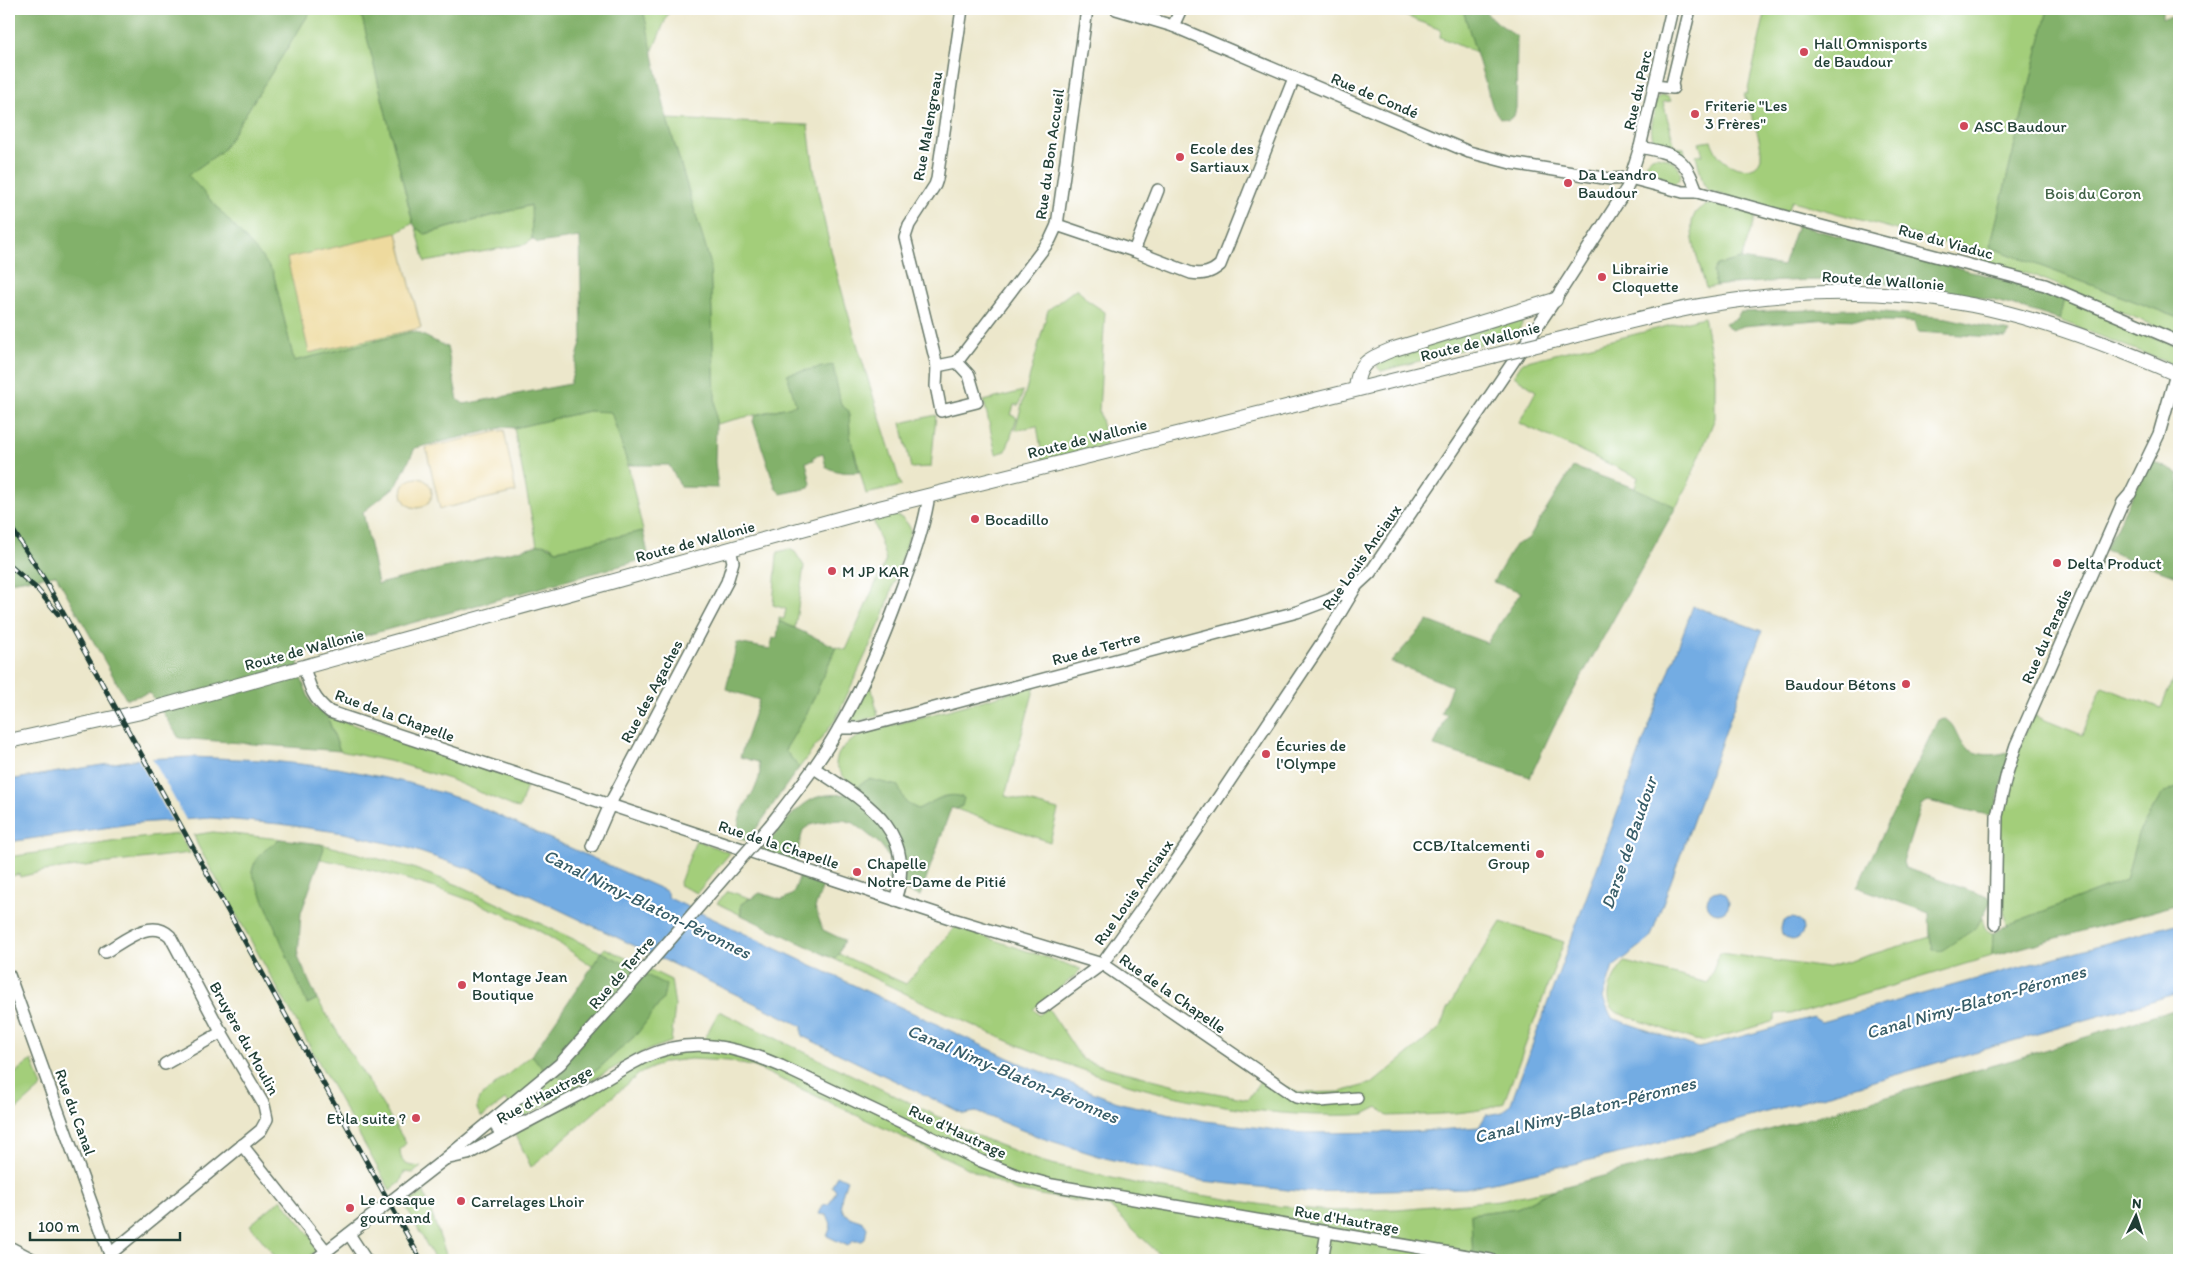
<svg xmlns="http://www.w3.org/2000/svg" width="2188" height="1269" font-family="Itim,sans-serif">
  <rect width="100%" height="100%" fill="#fff"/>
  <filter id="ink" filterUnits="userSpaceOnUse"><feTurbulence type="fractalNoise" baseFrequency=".02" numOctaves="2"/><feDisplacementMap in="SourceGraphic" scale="10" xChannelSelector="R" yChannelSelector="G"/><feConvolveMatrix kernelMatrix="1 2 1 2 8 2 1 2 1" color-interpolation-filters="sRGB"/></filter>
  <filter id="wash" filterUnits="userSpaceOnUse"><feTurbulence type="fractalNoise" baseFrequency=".0096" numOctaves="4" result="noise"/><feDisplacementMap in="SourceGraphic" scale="20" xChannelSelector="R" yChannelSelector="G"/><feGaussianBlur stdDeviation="1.12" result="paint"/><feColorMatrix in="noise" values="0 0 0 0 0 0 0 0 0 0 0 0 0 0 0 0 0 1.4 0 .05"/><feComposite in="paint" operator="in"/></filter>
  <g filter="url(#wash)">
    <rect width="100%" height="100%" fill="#ece7cb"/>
    <g fill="#a3ce7a" stroke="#618657">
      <polygon points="312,9 360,9 413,223 397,233 309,353 412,330 412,332 294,361 273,272 188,175 222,151"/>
      <polygon points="643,9 670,9 652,52"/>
      <polygon points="1388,9 1463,9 1476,53 1440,37 1441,30"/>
      <path d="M1766,9H2048L1990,247L2179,318V336L2036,276L1980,262L1981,253L1792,201L1788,212L1708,191L1703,183L1696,155H1703L1699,143L1711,141C1714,148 1717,155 1723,160C1733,169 1758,175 1761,157C1763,141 1749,110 1744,94H1747Z"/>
      <path d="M1662,95L1669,97L1671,101L1663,102L1675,147L1684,148L1685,153L1684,156C1658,139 1646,150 1654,112C1655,105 1655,98 1662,95Z"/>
      <path d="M667,119L808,125C821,246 866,369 901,486L866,494L850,435L849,411L796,405L716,424L710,262Z"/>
      <path d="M1656,156C1668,157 1680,163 1681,176C1673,195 1649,178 1644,165L1652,157Z"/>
      <path d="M1713,204L1756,215L1741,259L1717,265L1713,272L1716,286L1706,288C1702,272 1686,230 1694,216C1697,208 1705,205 1713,204Z"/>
      <polygon points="532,205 532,239 526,244 425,262 416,228 426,234"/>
      <polygon points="1077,288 1087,300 1105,312 1099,411 1107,445 1043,460 1037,426 1015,430 1048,310"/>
      <polygon points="2064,299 2179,348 2179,367 2059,320"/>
      <polygon points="1521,317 1522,324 1516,335 1397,367 1381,371 1377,367 1381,359"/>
      <polygon points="1704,317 1715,373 1715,418 1687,487 1676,507 1635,488 1638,477 1519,423 1536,391 1514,376 1523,362"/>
      <polygon points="1023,391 1019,405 1014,405 1011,415 1017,418 1006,451 996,454 984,401"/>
      <polygon points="588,411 611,411 628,465 643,531 557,550 549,545 537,545 514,428"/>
      <polygon points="936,415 931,467 911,468 901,423"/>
      <path d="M888,515C900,515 906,519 911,530L883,617L836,719L799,768L785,750L808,711L836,647L846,650L886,560L873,519Z"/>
      <polygon points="789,549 795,552 804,566 795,628 779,621 779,618 784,619 786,609 773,605 777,555 778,552"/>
      <polygon points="2179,665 2179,787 2162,794 2138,834 2126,880 2007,925 2001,897 1999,826 2019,748 2033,715 2082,735 2102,687 2161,708"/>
      <polygon points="870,680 878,716 856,722 852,719 851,715"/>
      <path d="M1035,686L1005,796L1058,810L1050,842L956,809L962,806L944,796L918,809C883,793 855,803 836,764C837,746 854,739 868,732Z"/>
      <polygon points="327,716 528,783 519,809 449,779 398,763 340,751"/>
      <path d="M213,832L281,839C267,848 255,855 252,872L308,1004L317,999L406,1143L400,1150C401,1166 407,1165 421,1167L413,1173L404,1172L400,1183L390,1190L197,844L194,835Z"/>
      <polygon points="179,834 190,853 44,871 20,877 19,874 9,877 9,857 131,839"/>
      <polygon points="696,840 730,853 697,893 679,885"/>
      <path d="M321,844L410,867L458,885L601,952L605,948L671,980L675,1006L671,1042L643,1052L528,1115L521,1116L505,1100L482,1117C476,1110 475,1106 480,1097L532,1055L542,1067L597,1070L637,1034L663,999L602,952L592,966C571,952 550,935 527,925C462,893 392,873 320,859L324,848Z"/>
      <polygon points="728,891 750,898 741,904 741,915 717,903"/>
      <path d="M1982,917C1984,925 1984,931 1993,933L1992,956L1804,1012L1775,1014V1021L1705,1041L1695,1040L1618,1013C1599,1001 1614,974 1625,962L1708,983L1720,953L1826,968L1930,937L1931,944L1976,928Z"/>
      <path d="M1501,922L1564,942L1504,1102C1486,1115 1412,1115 1387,1116L1378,1107L1364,1114L1354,1115C1261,1118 1160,1098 1072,1066C990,1037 912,996 834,959L839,954L906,984L955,927L1081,969L1075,976L1033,1009L1039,1015L1048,1008L1082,1059L1102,1066L1183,1087L1248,1099L1262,1078L1299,1093L1340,1092L1373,1083L1440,1028L1447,1009Z"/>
      <polygon points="719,1011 989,1141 1043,1162 1151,1187 1264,1205 1332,1211 1398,1209 1500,1200 1555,1189 1517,1208 1471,1214 1473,1260 1429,1253 1426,1260 1158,1260 1159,1254 1109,1206 1016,1191 755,1067 728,1061 691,1059 665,1062 639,1074 531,1167 515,1133 653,1058 671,1054 670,1049 701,1045"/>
      <polygon points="32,1060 42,1087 9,1116 9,1078"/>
      <polygon points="424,1192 448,1260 435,1260 405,1205"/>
      <polygon points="281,1199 320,1248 304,1260 278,1260 250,1225"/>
    </g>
    <g fill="#82b16a" stroke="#50774f">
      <polygon points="9,9 312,9 222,151 188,175 260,255 273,272 294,361 412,332 416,332 447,347 458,400 464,404 570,384 582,339 580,237 538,243 532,239 531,205 425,234 416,228 413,223 360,9 643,9 667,119 710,262 716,424 715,462 718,488 681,487 669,465 628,465 611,412 588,411 514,428 505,427 415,448 397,485 363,512 378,584 543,544 557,550 643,531 649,558 298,654 299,673 312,705 327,716 340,751 179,738 150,693 126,699 56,575 9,582"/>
      <polygon points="1483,9 1490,17 1517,37 1516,108 1514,116 1508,120 1500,118 1493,108 1463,10"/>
      <polygon points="2048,9 2162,9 2162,18 2179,15 2179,318 1990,247"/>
      <path d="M1797,225L2038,289L2064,299L2059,320C1985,294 1908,281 1830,280C1797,280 1764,282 1731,284L1716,286L1713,272L1717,265L1741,259L1783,266Z"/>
      <polygon points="1853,309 1947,318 2010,332 2006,338 1918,332 1914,322 1829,319 1743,326 1731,330 1725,323 1737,318 1740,312"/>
      <path d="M833,365L841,405L849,411L850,435L859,472C847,473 838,473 826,467L823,454L813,457L814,460L806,462L811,484L809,488L781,494L776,489L753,421L756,415L796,405L787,374Z"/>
      <polygon points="2150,460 2179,474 2179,577 2105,550"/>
      <polygon points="1573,467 1635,488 1676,507 1554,726 1530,777 1434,746 1447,715 1441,713 1452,686 1391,662 1428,621 1487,643 1521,592 1493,582 1515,545 1528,539"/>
      <path d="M779,621L836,647L808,711L785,750L799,768C780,792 766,818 746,841L737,837C738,830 738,823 740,817C745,800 766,781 758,762L740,757L759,700L726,689L737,643L770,649L773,638H777Z"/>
      <path d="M1945,719C1956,725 1955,735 1963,744C1975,758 1996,756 2011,751L1994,813L1988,815L1928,801L1921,805L1903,862L1905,868L1988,897L1991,901L1976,928L1941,951L1933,950L1930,937L1929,913L1857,887L1938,720Z"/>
      <path d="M869,779L898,786L906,803L918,809C933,802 948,790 964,798L962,806L956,809L951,808L920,896L892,887L887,882L890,868L888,857L881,845L854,823L843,820L828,821L810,825L803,830L794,866L759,855C773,836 793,808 815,798C829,792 843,797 857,791L860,784Z"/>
      <polygon points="2179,787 2179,904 1992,956 1993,933 2007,925 2126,880 2138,834 2162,794"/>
      <path d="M281,839L321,844L324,848L301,913L298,957L317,999L307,1004L252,872C255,855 267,848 281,839Z"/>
      <polygon points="800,875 824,883 815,908 823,930 844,940 839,954 834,959 741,915 741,904 760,893 782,900 793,894"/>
      <polygon points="602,952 666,985 663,999 637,1034 597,1070 571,1083 541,1067 532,1055"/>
      <polygon points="2179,1008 2179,1260 1426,1260 1429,1253 1473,1260 1471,1214 1517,1208 1555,1189 1703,1149 2012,1060"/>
    </g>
    <g fill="#eeda9e" stroke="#868c69">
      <polygon points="397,233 421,328 309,353 287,258"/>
      <polygon points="504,430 516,492 440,509 426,448"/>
      <circle cx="417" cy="493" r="15"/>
    </g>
    <g fill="#73ace3" stroke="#49748c">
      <polygon points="1693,606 1762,631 1650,939 1613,967 1603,998 1612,1018 1699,1048 1813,1017 1821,1022 2179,923 2179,993 1635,1150 1466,1188 1306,1192 1203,1181 1105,1158 1042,1138 976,1112 964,1114 802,1036 802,1026 520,891 473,870 408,848 344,833 280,824 211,818 137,823 9,842 9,780 139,759 192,757 262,760 338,768 409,783 464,800 666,891 669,898 1017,1062 1120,1103 1205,1121 1302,1133 1409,1132 1479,1127 1486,1115 1503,1112 1511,1103"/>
      <circle cx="1718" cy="902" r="11"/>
      <circle cx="1792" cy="929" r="11"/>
      <path d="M837,1175L847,1180C843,1192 834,1211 852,1218C860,1221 863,1220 867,1228L865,1239L862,1241H853L848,1246L827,1236C831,1227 833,1223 826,1215L819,1214L823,1205L829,1204L836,1191L832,1186Z"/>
    </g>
    <polygon fill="#ece7cb" points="151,756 187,822 173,823 137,757"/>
  </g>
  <g filter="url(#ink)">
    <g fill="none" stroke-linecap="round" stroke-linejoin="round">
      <defs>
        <g id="minor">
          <polyline points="1116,9 1173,26 1469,152 1511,163 1610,179 1630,178 1683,192 1697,192 1787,217 2045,285 2179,342"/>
          <polyline points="1173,26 1181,9"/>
          <polyline points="1654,86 1673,88 1672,84 1690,9"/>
          <path d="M1640,147C1675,154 1685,156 1697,192"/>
          <path d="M1057,225L1134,251L1191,273C1203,275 1211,273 1220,265L1294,78"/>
          <polyline points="1134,251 1158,190"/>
          <polyline points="957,362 937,366 905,237 909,225 935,185 937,179 962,9"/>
          <polyline points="957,362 1050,240 1057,225 1087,9"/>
          <polyline points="937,366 936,386 941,411 977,402 969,375 957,362"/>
          <path d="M304,667C310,688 313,699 330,712L953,919L1102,964L1296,1097L1320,1101L1357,1098"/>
          <polyline points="839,728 859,728 1297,612 1329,600 1357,585"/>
          <path d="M814,768C864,801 919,830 895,900"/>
          <path d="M771,824C795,793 820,762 839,728C864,685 883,640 900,593C912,561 924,529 929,495"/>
          <polyline points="592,846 613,798 727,582 733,562 730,549"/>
          <polyline points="1995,924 1997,816 2007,773 2016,745 2123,502 2130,494 2159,434 2176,374"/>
          <path d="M105,952C123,942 151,917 170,936L220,1030L264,1105L267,1119L261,1130L110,1254"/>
          <polyline points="9,975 112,1260"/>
          <polyline points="1042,1008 1102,964 1176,861 1327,635 1357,585 1370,573 1555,300 1627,188 1640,147 1672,9"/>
          <polyline points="165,1064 222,1032"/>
          <polyline points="507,1132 498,1130 496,1125 499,1115 515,1124 524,1122"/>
          <polyline points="242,1145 326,1251"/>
          <path d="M445,1159L468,1154C506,1133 544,1113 582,1093C604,1081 624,1067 645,1057C692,1035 737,1047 781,1066L981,1161L1019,1176L1052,1185L1491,1260"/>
          <polyline points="349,1234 366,1260"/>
          <polyline points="9,1247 34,1260"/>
          <polyline points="315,1260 445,1159 560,1064 628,988"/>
          <polyline points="1322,1260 1327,1232"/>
        </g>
        <g id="major">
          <path d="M1553,341C1606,328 1659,312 1712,304C1798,290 1886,288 1972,305C2043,319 2113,346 2179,375"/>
          <path d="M1356,389C1358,362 1368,360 1391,350L1555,300"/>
          <polyline points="9,741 141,712 871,510 1492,356"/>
        </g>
      </defs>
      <use href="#minor" stroke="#677869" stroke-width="14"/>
      <use href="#major" stroke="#677869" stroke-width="16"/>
      <use href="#minor" stroke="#fff" stroke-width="11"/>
      <use href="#major" stroke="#fff" stroke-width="14"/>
      <defs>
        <g id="rail">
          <polyline points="9,524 46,582 421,1260"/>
          <polyline points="9,565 37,589 58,614"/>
        </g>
      </defs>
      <use href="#rail" stroke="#1f3d34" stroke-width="5"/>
      <use href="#rail" stroke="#fff" stroke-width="3" stroke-dasharray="9" stroke-linecap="butt"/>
      <defs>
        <polyline id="minor-bridge" points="628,988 771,824"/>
        <polyline id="major-bridge" points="1492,356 1553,341"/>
      </defs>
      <use href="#minor-bridge" stroke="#677869" stroke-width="14" stroke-linecap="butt"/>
      <use href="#major-bridge" stroke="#677869" stroke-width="16" stroke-linecap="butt"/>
      <use href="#minor-bridge" stroke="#fff" stroke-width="11"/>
      <use href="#major-bridge" stroke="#fff" stroke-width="14"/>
    </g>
  </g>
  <g fill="#d1495b" stroke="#fff" stroke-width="2">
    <circle cx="1804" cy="52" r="5"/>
    <circle cx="1695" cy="114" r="5"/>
    <circle cx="1964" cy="126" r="5"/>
    <circle cx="1180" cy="157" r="5"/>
    <circle cx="1568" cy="183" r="5"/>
    <circle cx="1602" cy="277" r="5"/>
    <circle cx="975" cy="519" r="5"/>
    <circle cx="2057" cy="563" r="5"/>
    <circle cx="832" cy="571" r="5"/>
    <circle cx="1906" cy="684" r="5"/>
    <circle cx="1266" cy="754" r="5"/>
    <circle cx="1540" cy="854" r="5"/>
    <circle cx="857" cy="872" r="5"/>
    <circle cx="462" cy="985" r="5"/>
    <circle cx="416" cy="1118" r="5"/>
    <circle cx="461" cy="1201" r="5"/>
    <circle cx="350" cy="1208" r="5"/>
  </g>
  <g text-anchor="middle" stroke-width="4.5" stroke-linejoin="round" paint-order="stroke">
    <g font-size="16" fill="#1f3d34" stroke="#fff" text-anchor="start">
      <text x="1814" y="49">Hall Omnisports<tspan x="1814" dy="18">de Baudour</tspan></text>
      <text x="1705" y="111">Friterie "Les<tspan x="1705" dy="18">3 Frères"</tspan></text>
      <text x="1974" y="132">ASC Baudour</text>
      <text x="1190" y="154">Ecole des<tspan x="1190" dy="18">Sartiaux</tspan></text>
      <text x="1578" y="180">Da Leandro<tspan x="1578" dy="18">Baudour</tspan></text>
      <text x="1612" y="274">Librairie<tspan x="1612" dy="18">Cloquette</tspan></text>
      <text x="985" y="525">Bocadillo</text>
      <text x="2067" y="569">Delta Product</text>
      <text x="842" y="577">M JP KAR</text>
      <text x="1896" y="690" text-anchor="end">Baudour Bétons</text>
      <text x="1276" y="751">Écuries de<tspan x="1276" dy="18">l'Olympe</tspan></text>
      <text x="1530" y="851" text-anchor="end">CCB/Italcementi<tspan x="1530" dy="18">Group</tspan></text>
      <text x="867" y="869">Chapelle<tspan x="867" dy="18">Notre-Dame de Pitié</tspan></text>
      <text x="472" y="982">Montage Jean<tspan x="472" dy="18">Boutique</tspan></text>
      <text x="406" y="1124" text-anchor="end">Et la suite ?</text>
      <text x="360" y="1205">Le cosaque<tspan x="360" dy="18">gourmand</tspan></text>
      <text x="471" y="1207">Carrelages Lhoir</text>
    </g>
    <g font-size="16" fill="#1f3d34" stroke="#fff">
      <text transform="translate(1637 90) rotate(-77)" y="6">Rue du Parc</text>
      <text transform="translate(1375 95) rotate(23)" y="6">Rue de Condé</text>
      <text transform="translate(927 126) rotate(-80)" y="6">Rue Malengreau</text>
      <text transform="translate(1049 154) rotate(-82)" y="6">Rue du Bon Accueil</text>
      <text transform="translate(1946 241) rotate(15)" y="6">Rue du Viaduc</text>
      <text transform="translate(1883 280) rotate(4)" y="6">Route de Wallonie</text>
      <text transform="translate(1480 341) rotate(-14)" y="6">Route de Wallonie</text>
      <text transform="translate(1087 438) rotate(-14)" y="6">Route de Wallonie</text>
      <text transform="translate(695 541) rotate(-15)" y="6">Route de Wallonie</text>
      <text transform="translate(1361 557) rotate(-55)" y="6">Rue Louis Anciaux</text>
      <text transform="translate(2046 636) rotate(-66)" y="6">Rue du Paradis</text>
      <text transform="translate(1096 648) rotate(-15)" y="6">Rue de Tertre</text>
      <text transform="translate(304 649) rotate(-15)" y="6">Route de Wallonie</text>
      <text transform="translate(651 691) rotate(-62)" y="6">Rue des Agaches</text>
      <text transform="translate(395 715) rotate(20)" y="6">Rue de la Chapelle</text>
      <text transform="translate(779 844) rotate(18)" y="6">Rue de la Chapelle</text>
      <text transform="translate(1133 892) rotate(-55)" y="6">Rue Louis Anciaux</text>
      <text transform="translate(621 972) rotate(-49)" y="6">Rue de Tertre</text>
      <text transform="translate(1173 993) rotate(35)" y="6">Rue de la Chapelle</text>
      <text transform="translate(245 1038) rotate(61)" y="6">Bruyère du Moulin</text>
      <text transform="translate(544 1094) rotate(-28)" y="6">Rue d'Hautrage</text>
      <text transform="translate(76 1112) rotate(70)" y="6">Rue du Canal</text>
      <text transform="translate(958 1131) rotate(25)" y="6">Rue d'Hautrage</text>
      <text transform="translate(1347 1219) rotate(10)" y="6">Rue d'Hautrage</text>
    </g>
    <g font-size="16" fill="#406146" stroke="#fff">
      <text x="2093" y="199">Bois du Coron</text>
    </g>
    <g font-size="18" font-style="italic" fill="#385e69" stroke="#fff">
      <text transform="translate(1629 843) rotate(-71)" y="6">Darse de Baudour</text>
      <text transform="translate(647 904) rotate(26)" y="6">Canal Nimy-Blaton-Péronnes</text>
      <text transform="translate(1976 1002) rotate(-16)" y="6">Canal Nimy-Blaton-Péronnes</text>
      <text transform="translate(1013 1074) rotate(23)" y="6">Canal Nimy-Blaton-Péronnes</text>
      <text transform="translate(1585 1110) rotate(-14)" y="6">Canal Nimy-Blaton-Péronnes</text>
    </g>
  </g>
  <rect width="2188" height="1269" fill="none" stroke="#fff" stroke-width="30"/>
  <g transform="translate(2136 1216) rotate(4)" stroke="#ffffff" stroke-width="4" paint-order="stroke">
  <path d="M0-4L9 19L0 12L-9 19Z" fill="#1f3d34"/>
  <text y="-8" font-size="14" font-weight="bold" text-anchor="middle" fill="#1f3d34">N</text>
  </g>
  <path d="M30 1232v8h150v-8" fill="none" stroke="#1f3d34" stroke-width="2.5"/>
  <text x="38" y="1232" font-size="15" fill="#1f3d34" stroke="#ffffff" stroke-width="4" paint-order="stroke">100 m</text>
</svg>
